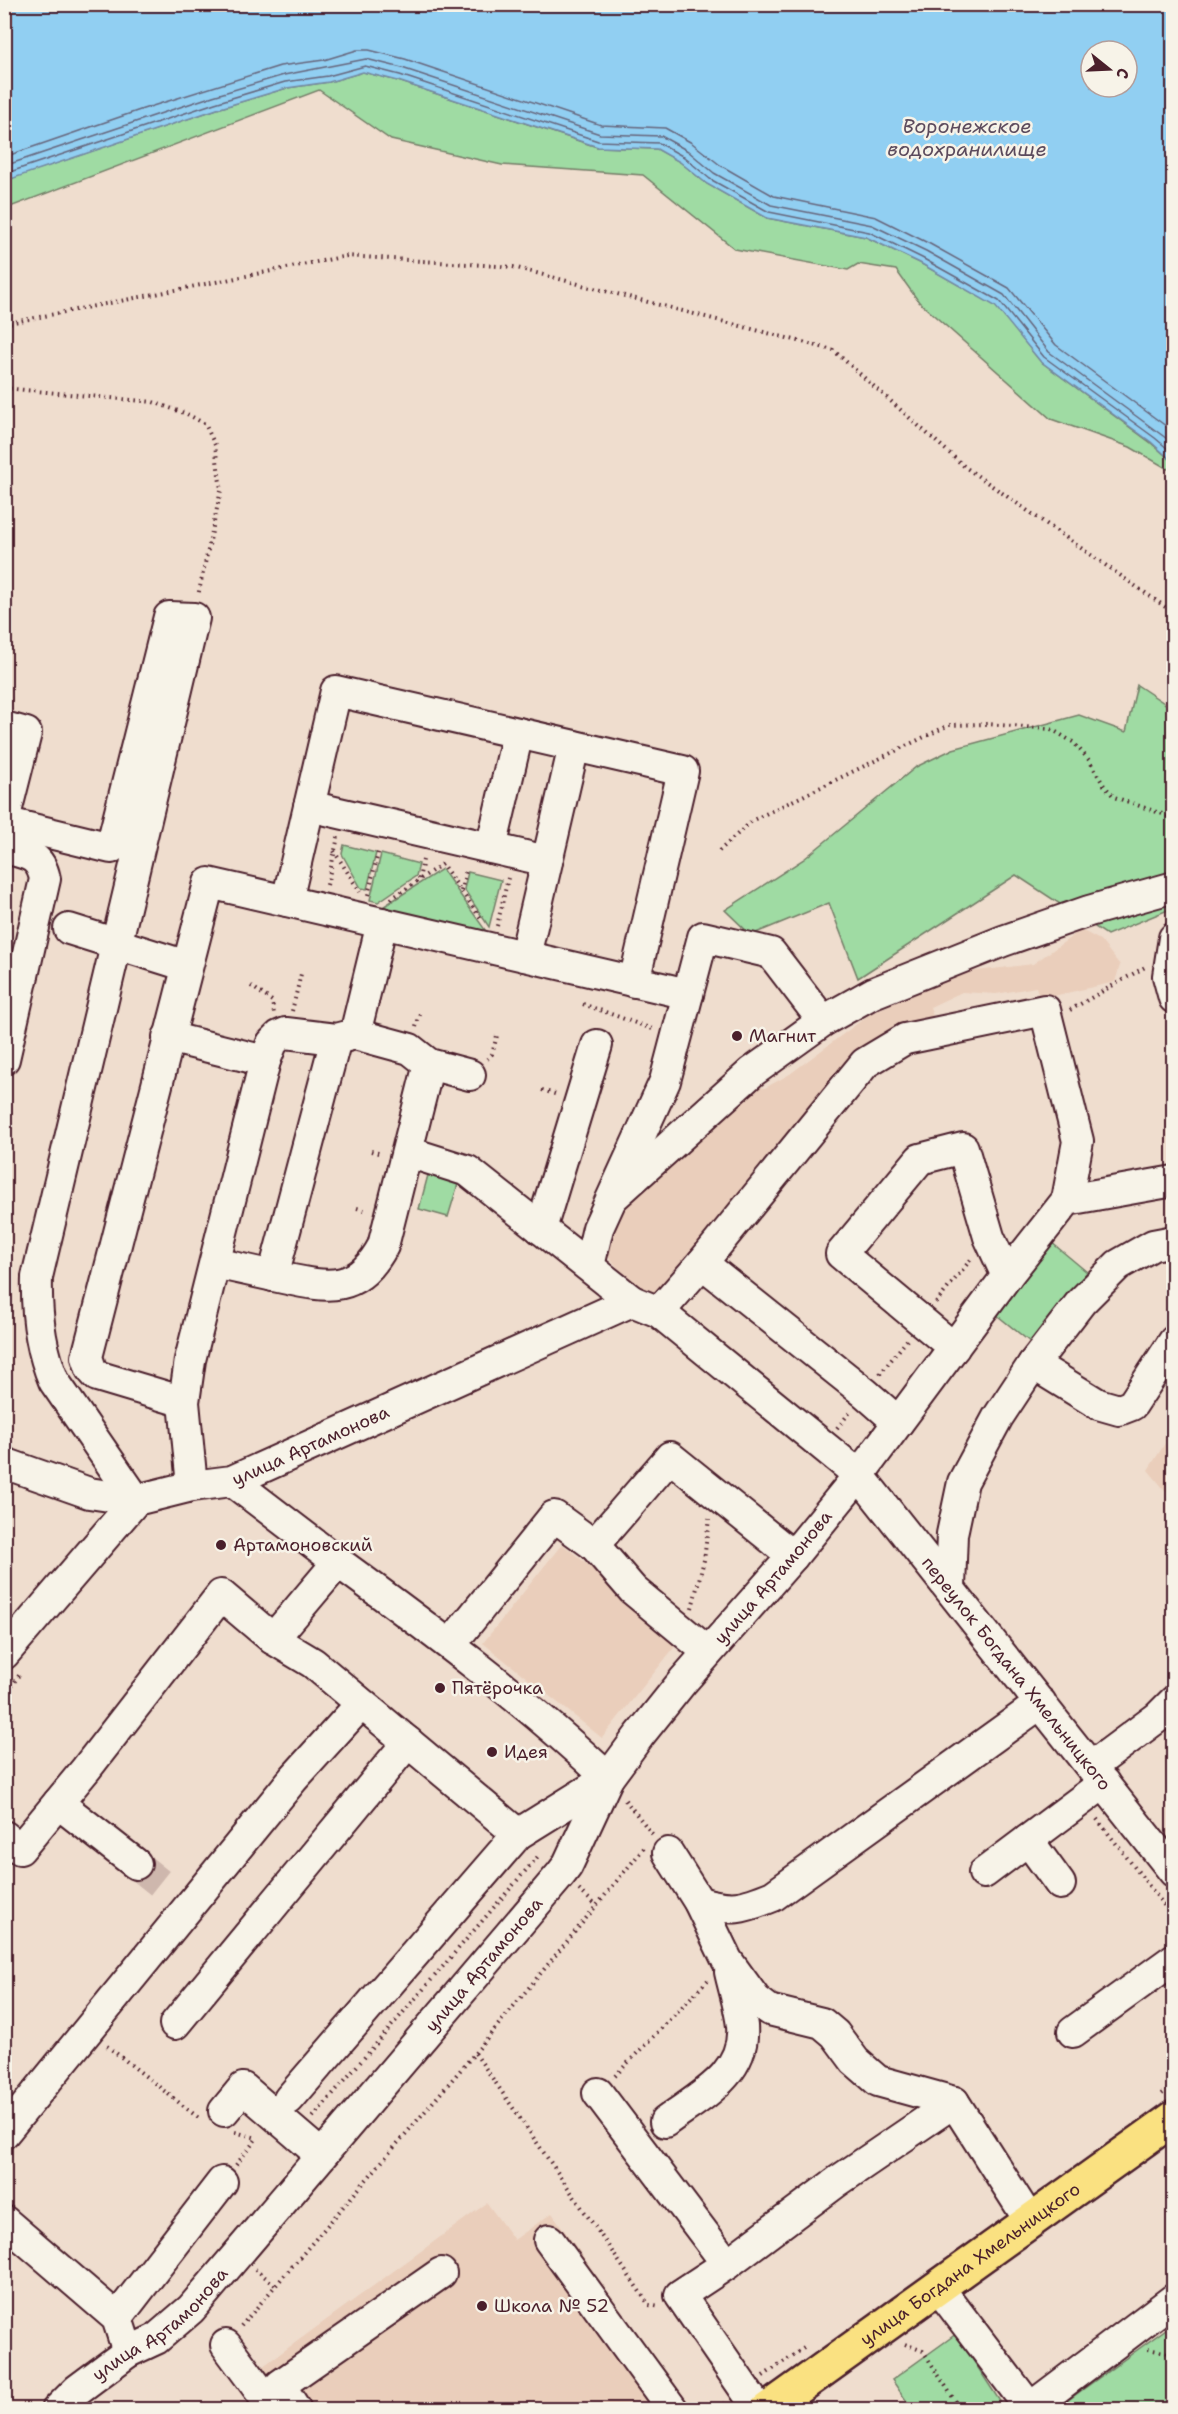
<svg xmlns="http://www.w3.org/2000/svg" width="1178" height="2414" font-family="'Shantell Sans',sans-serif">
  <rect width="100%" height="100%" fill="#efddce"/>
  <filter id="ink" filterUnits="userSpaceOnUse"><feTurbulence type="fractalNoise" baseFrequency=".0167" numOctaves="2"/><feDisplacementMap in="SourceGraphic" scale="12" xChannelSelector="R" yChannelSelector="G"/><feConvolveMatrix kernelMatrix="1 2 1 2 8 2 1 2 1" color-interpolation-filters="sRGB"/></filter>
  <g filter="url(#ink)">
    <g fill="#eacebb">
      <polygon points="1081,930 1100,940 1120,965 1115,982 1040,999 1036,987 996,994 962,992 930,1007 933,1016 891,1033 659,1302 642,1295 605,1253 631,1187 747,1083 765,1088 790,1074 870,1014 966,968 977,971 1033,964"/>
      <polygon points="1173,1431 1173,1500 1148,1470"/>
      <polygon points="562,1544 681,1639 602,1738 483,1643"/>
      <polygon points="487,2203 514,2240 552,2213 689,2406 683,2410 283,2409 255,2372"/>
    </g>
    <g fill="#9fdba3" stroke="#747d67" stroke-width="1.5">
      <polygon points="363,72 398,81 597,147 657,149 680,162 707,184 767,218 866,237 920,263 996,306 1040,361 1151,443 1173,462 1173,472 1130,447 1051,419 919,302 896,270 858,264 848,270 735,249 643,175 502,165 391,140 319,90 5,209 6,180 217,109 287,88 329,82"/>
      <polygon points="1137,685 1173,709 1173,908 1107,935 1016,875 858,978 829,903 751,935 725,910 804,859 916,767 953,749 1079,715 1126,732"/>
      <polygon points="344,845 376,853 367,889 361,888 342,854"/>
      <polygon points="381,854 419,864 416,876 378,902 370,900"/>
      <polygon points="442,869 488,934 378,910"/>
      <polygon points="468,872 501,880 489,927 464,889"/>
      <polygon points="428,1175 458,1184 448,1217 419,1209"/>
      <polygon points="1051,1242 1087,1272 1030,1342 993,1312"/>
      <polygon points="1173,2324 1173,2409 1056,2409"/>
      <polygon points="956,2334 1005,2409 912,2409 892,2380"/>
    </g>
    <path fill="#91cff2" stroke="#7589a2" stroke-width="1.5" fill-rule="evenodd" d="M5,4L1173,5V462L1151,442L1040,361L995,306L920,263L866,237L767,218L707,184L680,162L657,149L598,147L398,81L363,72L329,82L287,88L217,109L5,181ZM1091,51H1127V87H1091Z"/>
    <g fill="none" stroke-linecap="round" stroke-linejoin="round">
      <g stroke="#66657b" stroke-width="1.5">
        <polyline points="4,157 143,109 280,66 324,60 357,50 369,50 405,59 601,125 665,128 692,143 720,165 774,196 876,217 930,244 1009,288 1056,345 1174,432"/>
        <polyline points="4,166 213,96 284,75 366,59 402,68 600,134 661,136 688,151 714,173 771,205 872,225 926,251 1004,295 1049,352 1174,444"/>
        <polyline points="4,174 215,103 285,82 328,76 365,66 400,75 598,141 659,143 684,157 710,179 769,212 869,232 922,258 999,301 1044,357 1155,438 1174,454"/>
      </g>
      <polyline stroke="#ceb7ad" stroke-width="30" stroke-dasharray="30 15" stroke-linecap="butt" points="136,1864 170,1891"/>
      <defs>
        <g id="minor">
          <polyline points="4,727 26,733 4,820"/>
          <polyline points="309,806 547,861"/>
          <path d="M4,822L111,848L169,617L194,618L37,1277C36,1313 40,1348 54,1381L136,1500"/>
          <path d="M4,848C27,854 40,854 45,879L4,1059"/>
          <polyline points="491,848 518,733"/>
          <polyline points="287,901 336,691 683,771 634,982"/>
          <polyline points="69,929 187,966"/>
          <polyline points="1174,938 1168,976 1174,998"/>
          <polyline points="525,956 574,746"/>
          <polyline points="355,1034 382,923"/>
          <polyline points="168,1037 265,1061"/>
          <polyline points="408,1152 468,1171 632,1301"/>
          <polyline points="613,1197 752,1072 823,1021 873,993 1003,941 1089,911 1174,887"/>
          <polyline points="541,1229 597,1045"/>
          <path d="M215,1263C238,1268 261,1273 283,1278C329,1288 358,1293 383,1246L429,1064"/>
          <polyline points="702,1263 865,1393 898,1422"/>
          <polyline points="589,1266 598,1228 665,1081 703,937 771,953 823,1021"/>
          <polyline points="273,1276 336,1039"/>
          <polyline points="659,1312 702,1263 865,1063 905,1039 1045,1010 1078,1141 1067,1200"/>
          <polyline points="954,1348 841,1254 920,1159 963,1148 989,1237 1007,1276"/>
          <polyline points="1033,1364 1098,1404 1119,1410 1132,1405 1174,1341"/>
          <polyline points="184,1402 97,1376 91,1369 87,1357 209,883 688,994"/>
          <polyline points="4,1463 89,1493 136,1500"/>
          <polyline points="232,1481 338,1562 273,1639"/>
          <polyline points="192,1486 184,1402 190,1360 265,1061 272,1043 279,1036 286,1033 336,1039 355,1034 410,1049 429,1064 470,1075"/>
          <polyline points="594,1545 633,1590 708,1652"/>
          <polyline points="950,1587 952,1534 963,1482 998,1417 1033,1364 1081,1302 1118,1265 1153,1245 1174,1241"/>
          <polyline points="451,1644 554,1516 594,1545 670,1457 793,1556"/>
          <path id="s1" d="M4,1654L136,1500L192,1486L232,1481L632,1301L659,1312L859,1475L1174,1872"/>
          <polyline points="1091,1767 1158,1717 1174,1701"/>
          <polyline points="58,1803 136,1864"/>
          <polyline points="4,1836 20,1849 86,1769 221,1595 273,1639 313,1663 518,1834"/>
          <polyline points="1028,1840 1060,1884"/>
          <polyline points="668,1853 699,1902 727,1960 756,2000 769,2010 822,2023 835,2034 855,2061 878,2081 954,2102"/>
          <polyline points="984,1873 1104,1783"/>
          <path d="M699,1902C733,1911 741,1909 773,1896L1041,1703"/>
          <polyline points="175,2024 408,1742"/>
          <polyline points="1073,2032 1174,1959"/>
          <polyline points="598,2093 727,2264 680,2295 759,2410"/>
          <path d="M289,2099L518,1834L608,1778C524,1699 431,1630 338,1562"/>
          <polyline points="224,2111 243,2088 321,2155"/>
          <path d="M665,2122C698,2097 746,2075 742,2026C740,2008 734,1990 730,1972"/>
          <polyline points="4,2133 293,1779 361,1704"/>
          <polyline points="4,2221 117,2318 128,2352"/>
          <polyline points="549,2240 673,2410"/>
          <polyline points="727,2264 838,2181 954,2102 1030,2221"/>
          <polyline points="938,2287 1030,2408 1174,2299"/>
          <polyline points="117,2318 222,2182"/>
          <polyline points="226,2345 274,2410"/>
          <path id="s2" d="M57,2410L77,2390L128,2352L156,2339L191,2309L561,1874L567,1866L608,1778L639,1736L683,1681L793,1556L859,1475L1007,1276L1067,1200L1174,1181"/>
          <polyline points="296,2410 280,2385 441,2273"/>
        </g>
        <g id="major">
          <path id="s3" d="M767,2410L1174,2118"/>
        </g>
      </defs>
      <use href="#minor" stroke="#4a1f2b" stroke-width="34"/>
      <use href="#major" stroke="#4a1f2b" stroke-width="38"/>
      <g stroke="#4a1f2b" stroke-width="4" stroke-dasharray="1.5 4.5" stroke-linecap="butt">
        <polyline points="4,324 347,256 513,267 833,350 965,467 1174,613"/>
        <polyline points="4,388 153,402 187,414 205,424 215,445 221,490 198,596"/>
        <polyline points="334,851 360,892"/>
        <polyline points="719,851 753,820 949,725 987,724 1051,729 1073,742 1089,760 1103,784 1114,797 1174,818"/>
        <polyline points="419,879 423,860"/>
        <polyline points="327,885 338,837"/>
        <polyline points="461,891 466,870"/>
        <polyline points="368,895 379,849"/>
        <polyline points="391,899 442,864 482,920"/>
        <polyline points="497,926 508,878"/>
        <polyline points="251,986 272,1001 274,1014"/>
        <polyline points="583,1004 655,1030"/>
        <polyline points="1070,1010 1145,967"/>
        <polyline points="292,1011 301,974"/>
        <polyline points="416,1027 421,1011"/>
        <polyline points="487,1059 492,1054 498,1032"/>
        <polyline points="542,1090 558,1095"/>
        <polyline points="371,1151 382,1154"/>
        <polyline points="357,1208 368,1211"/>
        <polyline points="936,1303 972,1258"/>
        <polyline points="880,1374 907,1340"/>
        <polyline points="837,1428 851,1411"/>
        <polyline points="692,1608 704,1560 709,1519"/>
        <polyline points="4,1696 20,1674"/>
        <polyline points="625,1800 654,1836"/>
        <polyline points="1097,1819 1174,1918"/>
        <polyline points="579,1890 597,1906"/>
        <polyline points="107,2046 200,2119"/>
        <polyline points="475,2053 644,1848"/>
        <polyline points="615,2076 708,1980"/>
        <polyline points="1162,2094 1174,2085"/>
        <polyline points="313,2117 540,1854"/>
        <polyline points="235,2132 257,2138"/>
        <polyline points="236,2165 257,2138"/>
        <polyline points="255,2269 275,2285"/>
        <polyline points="241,2326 475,2053 649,2305 660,2307"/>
        <polyline points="905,2344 923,2351 961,2410"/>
        <polyline points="1148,2349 1174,2354"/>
        <polyline points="763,2376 804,2348"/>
        <polyline points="715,2410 725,2403"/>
      </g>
      <use href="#minor" stroke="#f7f3e8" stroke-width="30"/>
      <use href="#major" stroke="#fae181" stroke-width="33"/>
    </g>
  </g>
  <g fill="#4a1f2b" stroke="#f7f3e8" stroke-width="2">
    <circle cx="737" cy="1036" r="6"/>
    <circle cx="221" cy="1545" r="6"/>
    <circle cx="440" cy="1688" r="6"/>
    <circle cx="492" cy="1752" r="6"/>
    <circle cx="482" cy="2306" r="6"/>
  </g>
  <g text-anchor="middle" stroke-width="5" stroke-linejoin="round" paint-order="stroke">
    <g font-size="18" fill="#4a1f2b" stroke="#f7f3e8" text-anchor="start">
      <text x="749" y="1042">Магнит</text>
      <text x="233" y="1551">Артамоновский</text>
      <text x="452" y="1694">Пятёрочка</text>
      <text x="504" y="1758">Идея</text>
      <text x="494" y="2312">Школа № 52</text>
    </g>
    <g font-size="18" fill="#4a1f2b" stroke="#f7f3e8">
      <text dy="6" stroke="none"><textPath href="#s1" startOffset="387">улица Артамонова</textPath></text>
      <text dy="6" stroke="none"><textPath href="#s2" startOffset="1107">улица Артамонова</textPath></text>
      <text dy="6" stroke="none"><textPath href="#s1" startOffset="1280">переулок Богдана Хмельницкого</textPath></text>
      <text dy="6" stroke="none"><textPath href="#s2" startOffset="621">улица Артамонова</textPath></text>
      <text dy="6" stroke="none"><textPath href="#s3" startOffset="250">улица Богдана Хмельницкого</textPath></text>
      <text dy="6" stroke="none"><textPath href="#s2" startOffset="135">улица Артамонова</textPath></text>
    </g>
    <g font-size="20" font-style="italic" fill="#5c4b5d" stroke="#f7f3e8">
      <text x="967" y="133">Воронежское<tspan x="967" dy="23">водохранилище</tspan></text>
    </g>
  </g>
  <rect width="1178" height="2414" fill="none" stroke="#f7f3e8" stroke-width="24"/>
  <rect x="12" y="12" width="1154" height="2390" fill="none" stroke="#4a1f2b" stroke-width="2" filter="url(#ink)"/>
  <g transform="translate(1109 69) rotate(108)"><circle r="28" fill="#f7f3e8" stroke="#b29e9c" stroke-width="1.5"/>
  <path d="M0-4.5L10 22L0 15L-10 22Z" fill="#4a1f2b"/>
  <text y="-9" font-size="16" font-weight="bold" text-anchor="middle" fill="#4a1f2b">С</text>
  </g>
</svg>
